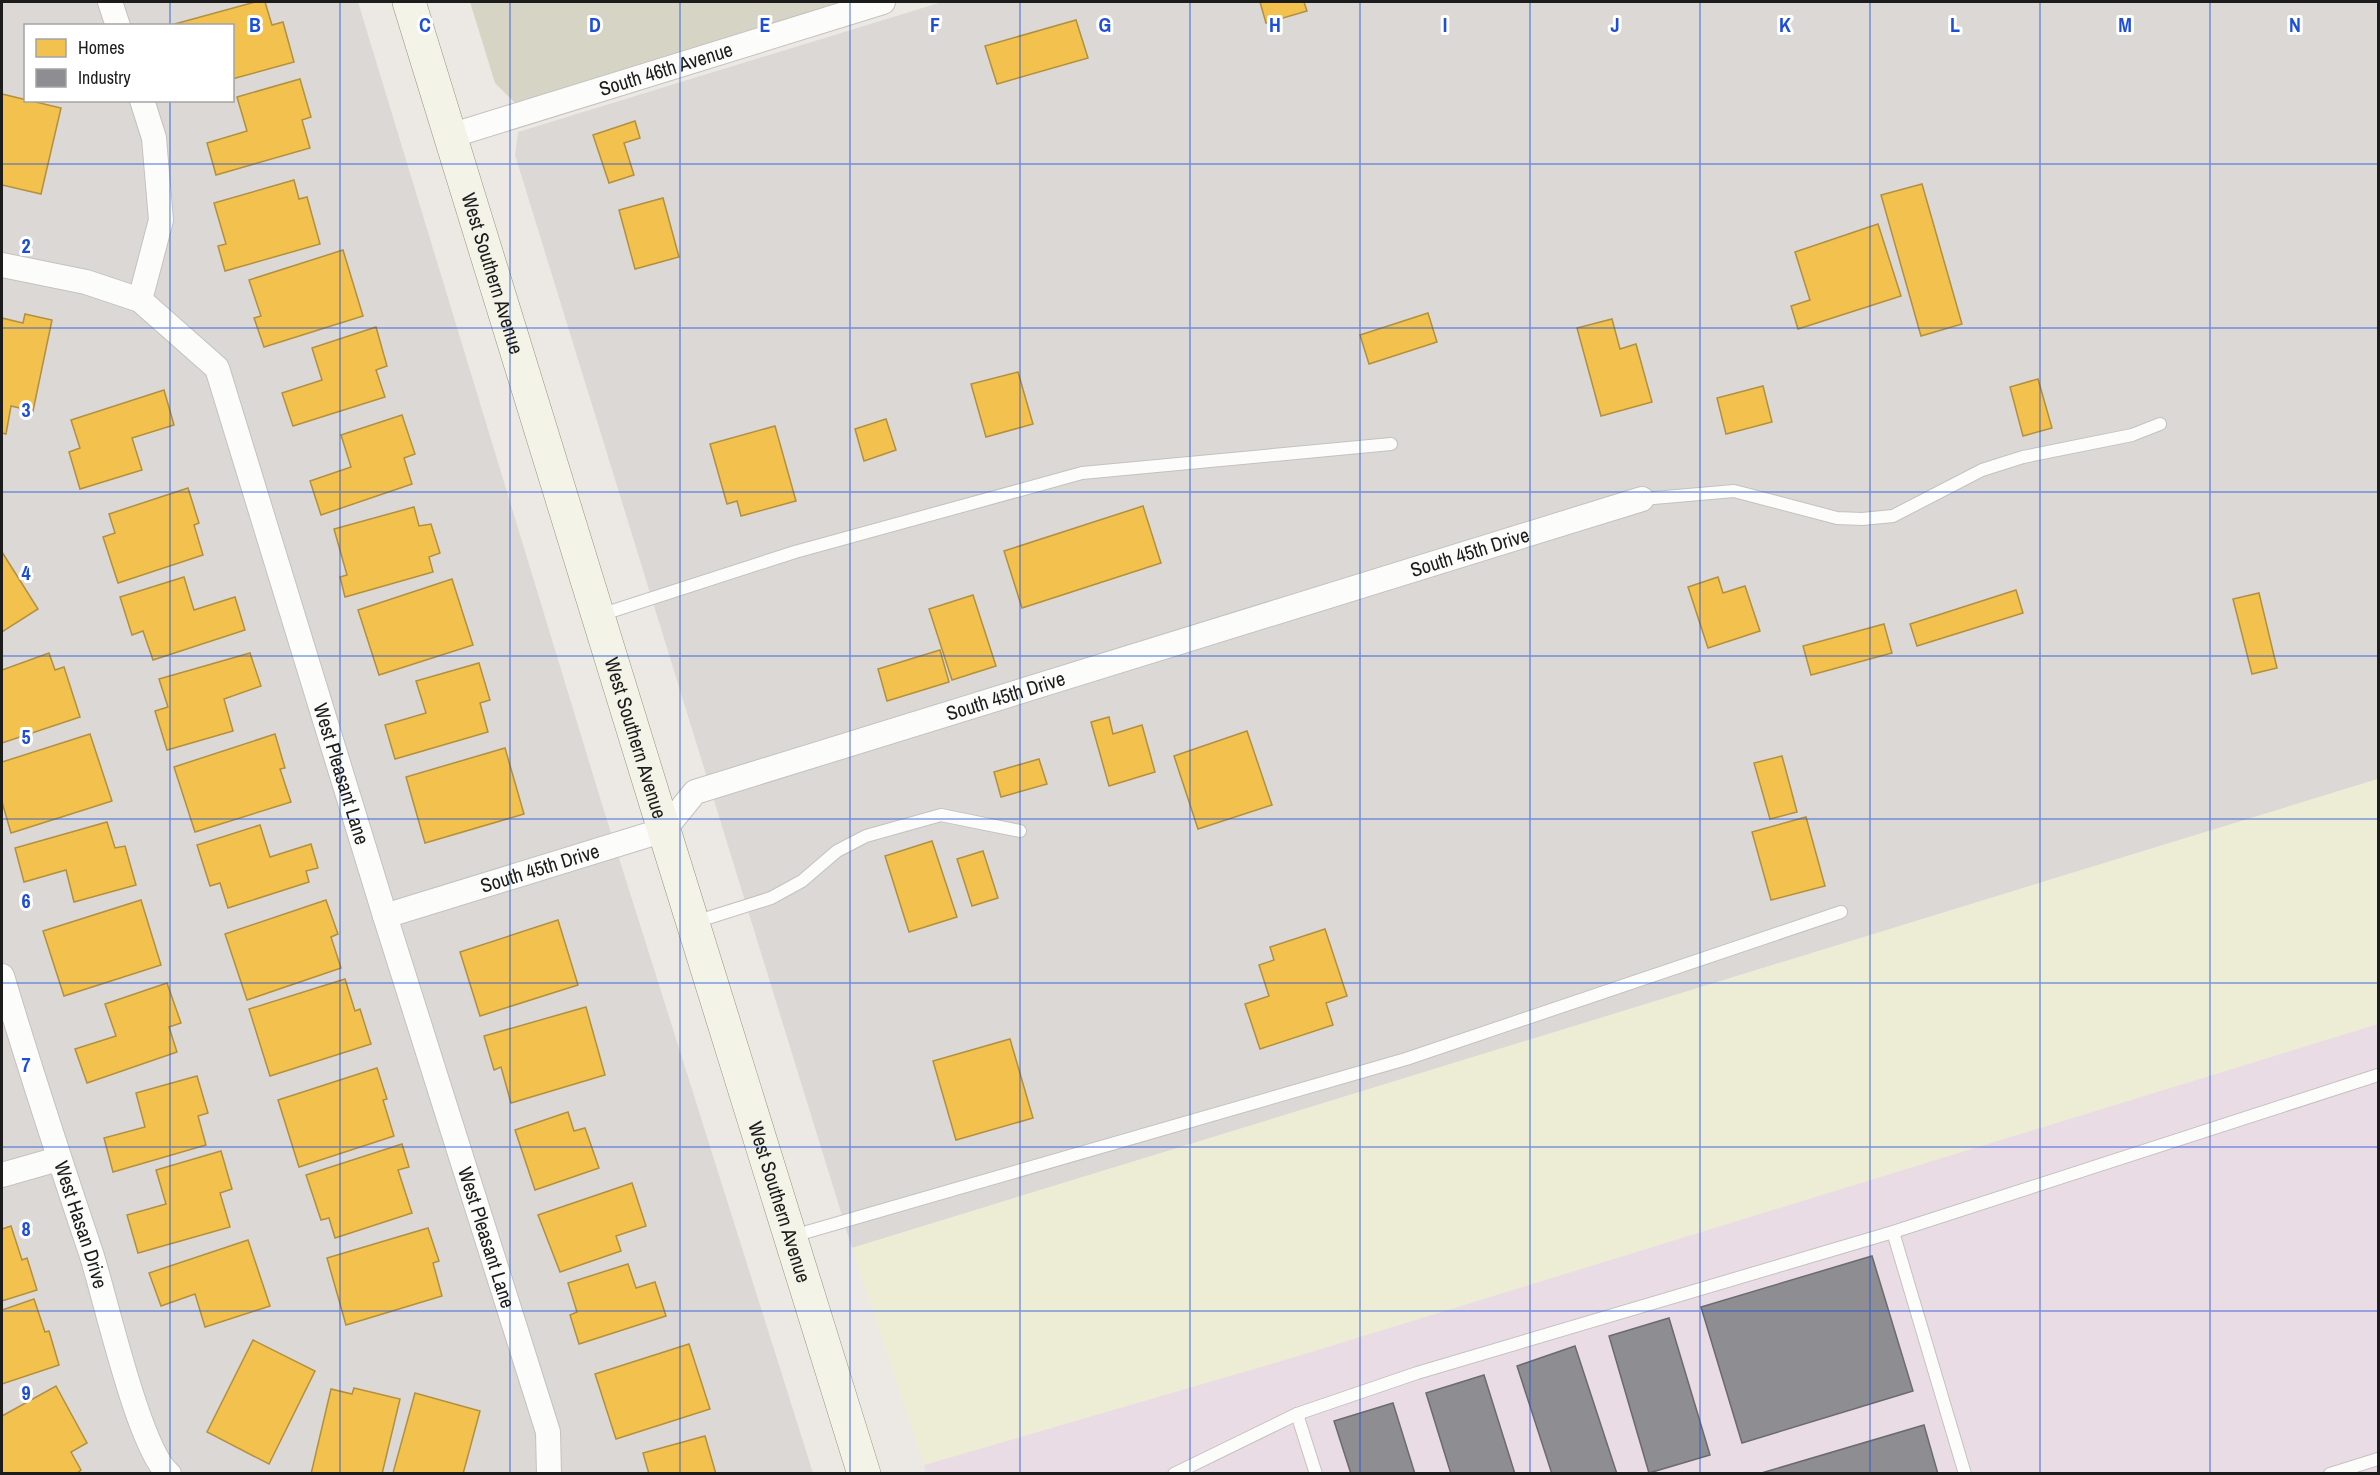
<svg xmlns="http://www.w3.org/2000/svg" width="2380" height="1475" font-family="'Archivo Narrow',sans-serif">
  <rect width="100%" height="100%" fill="#ece9e4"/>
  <g fill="#dbd8d6" fill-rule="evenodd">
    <path d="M2,2H358L601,801L813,1473L2,1474ZM26,26H232V100H26Z"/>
    <polygon points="942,2 2378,2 2378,779 852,1248 515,155 518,132"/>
  </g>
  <polygon fill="#eadce5" points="2378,1021 2378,1473 926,1474 924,1465"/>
  <polygon fill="#d6d4c5" points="470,2 844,2 519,107 495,83"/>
  <polygon fill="#ededd6" points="2378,779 2378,1024 1295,1357 924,1465 852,1248"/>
  <g fill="#f2c14e" stroke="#b2903f" stroke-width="1.5">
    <polygon points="255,2 265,2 272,25 283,22 294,62 232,79 232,26 171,25"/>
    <polygon points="1260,2 1304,2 1307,11 1266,23"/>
    <polygon points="1076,20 1088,58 997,84 985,46"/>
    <polygon points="300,79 311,117 302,120 310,148 216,175 207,143 247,131 237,97"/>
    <polygon points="2,94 61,108 41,194 2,185"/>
    <polygon points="635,121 640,138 624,143 634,175 609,183 593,135"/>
    <polygon points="294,180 299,199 307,197 320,244 225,271 218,246 226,244 214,203"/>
    <polygon points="1922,184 1962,324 1921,336 1881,195"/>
    <polygon points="663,198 679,257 635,269 619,210"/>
    <polygon points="1878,224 1901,296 1798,329 1791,306 1810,300 1795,252"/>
    <polygon points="343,250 363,316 264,347 254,318 261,316 249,280"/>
    <polygon points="1428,313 1437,342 1369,364 1360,335"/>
    <polygon points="25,314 52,320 33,411 11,406 6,434 2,433 2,318 23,323"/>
    <polygon points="1612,319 1620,349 1636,344 1652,402 1601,416 1577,328"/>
    <polygon points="376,327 387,366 376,370 385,397 293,426 282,393 322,380 312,348"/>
    <polygon points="1018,372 1033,424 986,437 971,384"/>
    <polygon points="2038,379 2052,428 2023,436 2010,387"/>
    <polygon points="1763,386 1772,422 1726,434 1717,398"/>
    <polygon points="164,390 174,425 132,438 142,470 80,489 69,452 80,448 71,420"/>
    <polygon points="402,415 415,454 404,458 412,484 321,515 310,481 351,467 341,435"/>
    <polygon points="886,419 896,450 864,461 855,429"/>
    <polygon points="775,426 796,501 741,516 737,501 727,504 710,444"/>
    <polygon points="188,488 199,523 194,525 203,555 118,583 103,537 115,533 109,514"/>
    <polygon points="1143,506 1161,563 1022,608 1004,551"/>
    <polygon points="414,507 419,526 431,524 440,553 429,557 433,572 345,597 340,577 347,575 334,529"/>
    <polygon points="2,552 38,609 2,632"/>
    <polygon points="184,577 194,610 235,597 245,630 153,660 143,631 132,635 120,597"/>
    <polygon points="1718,577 1723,593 1745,586 1760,631 1708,648 1688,587"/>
    <polygon points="452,579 473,645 379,675 358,610"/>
    <polygon points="2016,590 2023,613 1917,646 1910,624"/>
    <polygon points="2259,593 2277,668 2252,674 2233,599"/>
    <polygon points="973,595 996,666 952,680 929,609"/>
    <polygon points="1884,624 1892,653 1811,675 1803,646"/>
    <polygon points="940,650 949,682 887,701 878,669"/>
    <polygon points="49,653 55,670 64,667 80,717 2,743 2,670"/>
    <polygon points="250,653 261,686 224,699 233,731 167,750 155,711 168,707 159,679"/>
    <polygon points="479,663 490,700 480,703 488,732 395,759 385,725 426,713 416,681"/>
    <polygon points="1109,717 1113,734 1142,725 1155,772 1109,786 1091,722"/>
    <polygon points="1247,731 1272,805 1198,829 1174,756"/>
    <polygon points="90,734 112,801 11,833 2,802 2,762"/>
    <polygon points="275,734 285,768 280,769 291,802 195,832 174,767"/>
    <polygon points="505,748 524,814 425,843 406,777"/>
    <polygon points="1782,756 1797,812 1770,819 1754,763"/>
    <polygon points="1039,759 1047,784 1001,797 994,772"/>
    <polygon points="1806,817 1825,886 1771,900 1752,832"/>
    <polygon points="107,822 115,848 125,846 136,885 74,902 66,870 24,882 15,848"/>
    <polygon points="260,825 270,857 311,844 318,868 306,871 309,882 228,908 220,883 210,886 197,845"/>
    <polygon points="932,841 957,917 909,932 885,856"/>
    <polygon points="983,851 998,898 972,906 957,859"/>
    <polygon points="141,900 161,965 64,996 43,931"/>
    <polygon points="326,900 338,934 331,937 341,968 247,1000 225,934"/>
    <polygon points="558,920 578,985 480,1016 460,952"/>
    <polygon points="1325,929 1347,996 1326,1003 1333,1025 1260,1049 1245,1004 1269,996 1259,965 1274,960 1270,947"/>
    <polygon points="345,979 355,1011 360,1009 371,1044 270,1076 249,1009"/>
    <polygon points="167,983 181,1023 169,1027 177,1052 87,1083 75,1049 116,1036 105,1004"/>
    <polygon points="586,1007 605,1075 511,1103 501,1067 494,1070 484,1036"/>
    <polygon points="1010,1039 1033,1118 956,1140 933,1061"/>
    <polygon points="377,1068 387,1099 383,1100 394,1136 299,1167 278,1100"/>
    <polygon points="197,1076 208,1113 198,1116 206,1145 113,1172 104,1138 145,1127 136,1093"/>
    <polygon points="568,1112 574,1131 585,1128 599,1168 535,1190 515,1130"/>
    <polygon points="402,1144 409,1167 398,1170 412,1213 335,1238 329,1218 321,1220 306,1175"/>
    <polygon points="221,1151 232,1189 220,1193 230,1227 138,1253 127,1215 166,1204 156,1170"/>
    <polygon points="632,1183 646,1226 616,1236 621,1251 560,1272 538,1215"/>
    <polygon points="11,1226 22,1260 27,1258 37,1290 2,1301 2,1229"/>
    <polygon points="428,1228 439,1261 433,1263 442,1296 346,1325 327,1258"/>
    <polygon points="248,1240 270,1306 205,1327 195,1294 161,1306 149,1273"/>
    <polygon points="628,1264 636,1288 655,1282 666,1316 579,1344 570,1315 577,1312 568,1283"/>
    <polygon points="34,1299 45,1332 49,1331 59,1365 2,1384 2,1310"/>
    <polygon points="253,1340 315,1371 269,1464 207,1432"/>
    <polygon points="689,1344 710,1409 616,1439 595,1374"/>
    <polygon points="56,1386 87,1443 71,1452 81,1470 76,1474 2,1474 2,1416"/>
    <polygon points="354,1388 400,1399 382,1474 311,1474 331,1389 352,1394"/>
    <polygon points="415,1393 480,1411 463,1474 393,1473"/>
    <polygon points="705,1436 716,1474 649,1474 643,1453"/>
  </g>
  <g fill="#8d8d92" stroke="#6b6b6f" stroke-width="1.5">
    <polygon points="1872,1256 1913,1391 1742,1443 1701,1307"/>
    <polygon points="1669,1318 1710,1455 1649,1473 1609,1336"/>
    <polygon points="1575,1346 1617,1474 1552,1474 1517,1366"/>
    <polygon points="1484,1375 1515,1474 1451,1474 1426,1393"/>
    <polygon points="1393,1403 1415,1474 1351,1474 1334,1421"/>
    <polygon points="1924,1425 1938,1474 1758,1474"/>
  </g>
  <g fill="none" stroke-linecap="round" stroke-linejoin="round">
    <defs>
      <g id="service">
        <polyline points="1642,499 1734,491 1837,518 1862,519 1893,516 1982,470 2023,457 2132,435 2160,424"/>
        <polyline points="600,615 795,552 1082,473 1391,444"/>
        <polyline points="695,922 771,898 802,881 837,851 866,836 941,815 1020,831"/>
        <polyline points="1893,1232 1965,1474"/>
        <polyline points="793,1236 1406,1059 1841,912"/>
        <polyline points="1297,1414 1316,1474"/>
        <polyline points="1174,1474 1297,1414 1417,1373 1893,1232 2378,1075"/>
        <polyline points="2330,1474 2378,1459"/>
      </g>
      <g id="minor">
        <polyline points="110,2 118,26"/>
        <path id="s1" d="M142,100L154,138L161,220L140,300L217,368L385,916L548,1432L549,1474"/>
        <path id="s2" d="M450,136L883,2"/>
        <polyline points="2,265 86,282 140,300"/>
        <path id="s3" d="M385,916L664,830L695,792L1642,499"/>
        <path id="s4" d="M2,976C30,1069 60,1161 91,1253C105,1296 139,1450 169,1474"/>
        <polyline points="2,1175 58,1159"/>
      </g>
      <g id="secondary">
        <path id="s5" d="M409,2L664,830L864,1474"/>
      </g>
    </defs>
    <use href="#service" stroke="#c4c2c0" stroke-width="14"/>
    <use href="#minor" stroke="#c4c2c0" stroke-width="26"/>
    <use href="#secondary" stroke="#95957c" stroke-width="34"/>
    <use href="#service" stroke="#fcfcfb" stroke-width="12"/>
    <use href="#minor" stroke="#fcfcfb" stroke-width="24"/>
    <use href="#secondary" stroke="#f4f3e8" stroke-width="33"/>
  </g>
  <path fill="none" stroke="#1d4ed8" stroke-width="1.5" stroke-opacity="0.55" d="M170,2V26M340,2V1474M510,2V1474M680,2V1474M850,2V1474M1020,2V1474M1190,2V1474M1360,2V1474M1530,2V1474M1700,2V1474M1870,2V1474M2040,2V1474M2210,2V1474M170,100V1474M2,164H2378M2,328H2378M2,492H2378M2,656H2378M2,819H2378M2,983H2378M2,1147H2378M2,1311H2378"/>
  <g text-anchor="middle" stroke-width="6" stroke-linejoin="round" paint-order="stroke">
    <g font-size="20" fill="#1c1c1c" stroke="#fff">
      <text dy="7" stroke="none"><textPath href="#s2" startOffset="226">South 46th Avenue</textPath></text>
      <text dy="7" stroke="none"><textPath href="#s5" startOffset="284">West Southern Avenue</textPath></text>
      <text dy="7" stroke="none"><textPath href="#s3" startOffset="1152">South 45th Drive</textPath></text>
      <text dy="7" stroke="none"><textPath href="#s3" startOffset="666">South 45th Drive</textPath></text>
      <text dy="7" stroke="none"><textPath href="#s5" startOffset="770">West Southern Avenue</textPath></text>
      <text dy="7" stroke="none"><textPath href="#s1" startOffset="732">West Pleasant Lane</textPath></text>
      <text dy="7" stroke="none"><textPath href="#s3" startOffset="162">South 45th Drive</textPath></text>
      <text dy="7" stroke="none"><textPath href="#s5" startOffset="1256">West Southern Avenue</textPath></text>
      <text dy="7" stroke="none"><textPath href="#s4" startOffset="261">West Hasan Drive</textPath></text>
      <text dy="7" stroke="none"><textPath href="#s1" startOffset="1218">West Pleasant Lane</textPath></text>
    </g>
  </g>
  <g font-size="20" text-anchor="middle" font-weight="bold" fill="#1d4ed8" stroke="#fff" stroke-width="6" stroke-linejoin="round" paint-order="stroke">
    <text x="255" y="32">B</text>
    <text x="425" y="32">C</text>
    <text x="595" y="32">D</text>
    <text x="765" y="32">E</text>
    <text x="935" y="32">F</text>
    <text x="1105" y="32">G</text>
    <text x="1275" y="32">H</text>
    <text x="1445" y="32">I</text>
    <text x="1615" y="32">J</text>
    <text x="1785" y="32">K</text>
    <text x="1955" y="32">L</text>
    <text x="2125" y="32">M</text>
    <text x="2295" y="32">N</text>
    <text x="26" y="253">2</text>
    <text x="26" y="417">3</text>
    <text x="26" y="580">4</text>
    <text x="26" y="744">5</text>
    <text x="26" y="908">6</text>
    <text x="26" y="1072">7</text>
    <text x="26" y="1236">8</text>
    <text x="26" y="1400">9</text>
  </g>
  <rect width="2380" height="1475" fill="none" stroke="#1c1c1c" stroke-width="6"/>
  <rect x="24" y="24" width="210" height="78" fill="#ffffff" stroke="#a4a4a4" stroke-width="1.5"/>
  <rect x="36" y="39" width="30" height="18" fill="#f2c14e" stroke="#a4a4a4" stroke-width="1.5"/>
  <text x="78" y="54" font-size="18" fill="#1c1c1c">Homes</text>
  <rect x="36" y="69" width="30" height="18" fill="#8d8d92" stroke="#a4a4a4" stroke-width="1.5"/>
  <text x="78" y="84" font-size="18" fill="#1c1c1c">Industry</text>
</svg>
